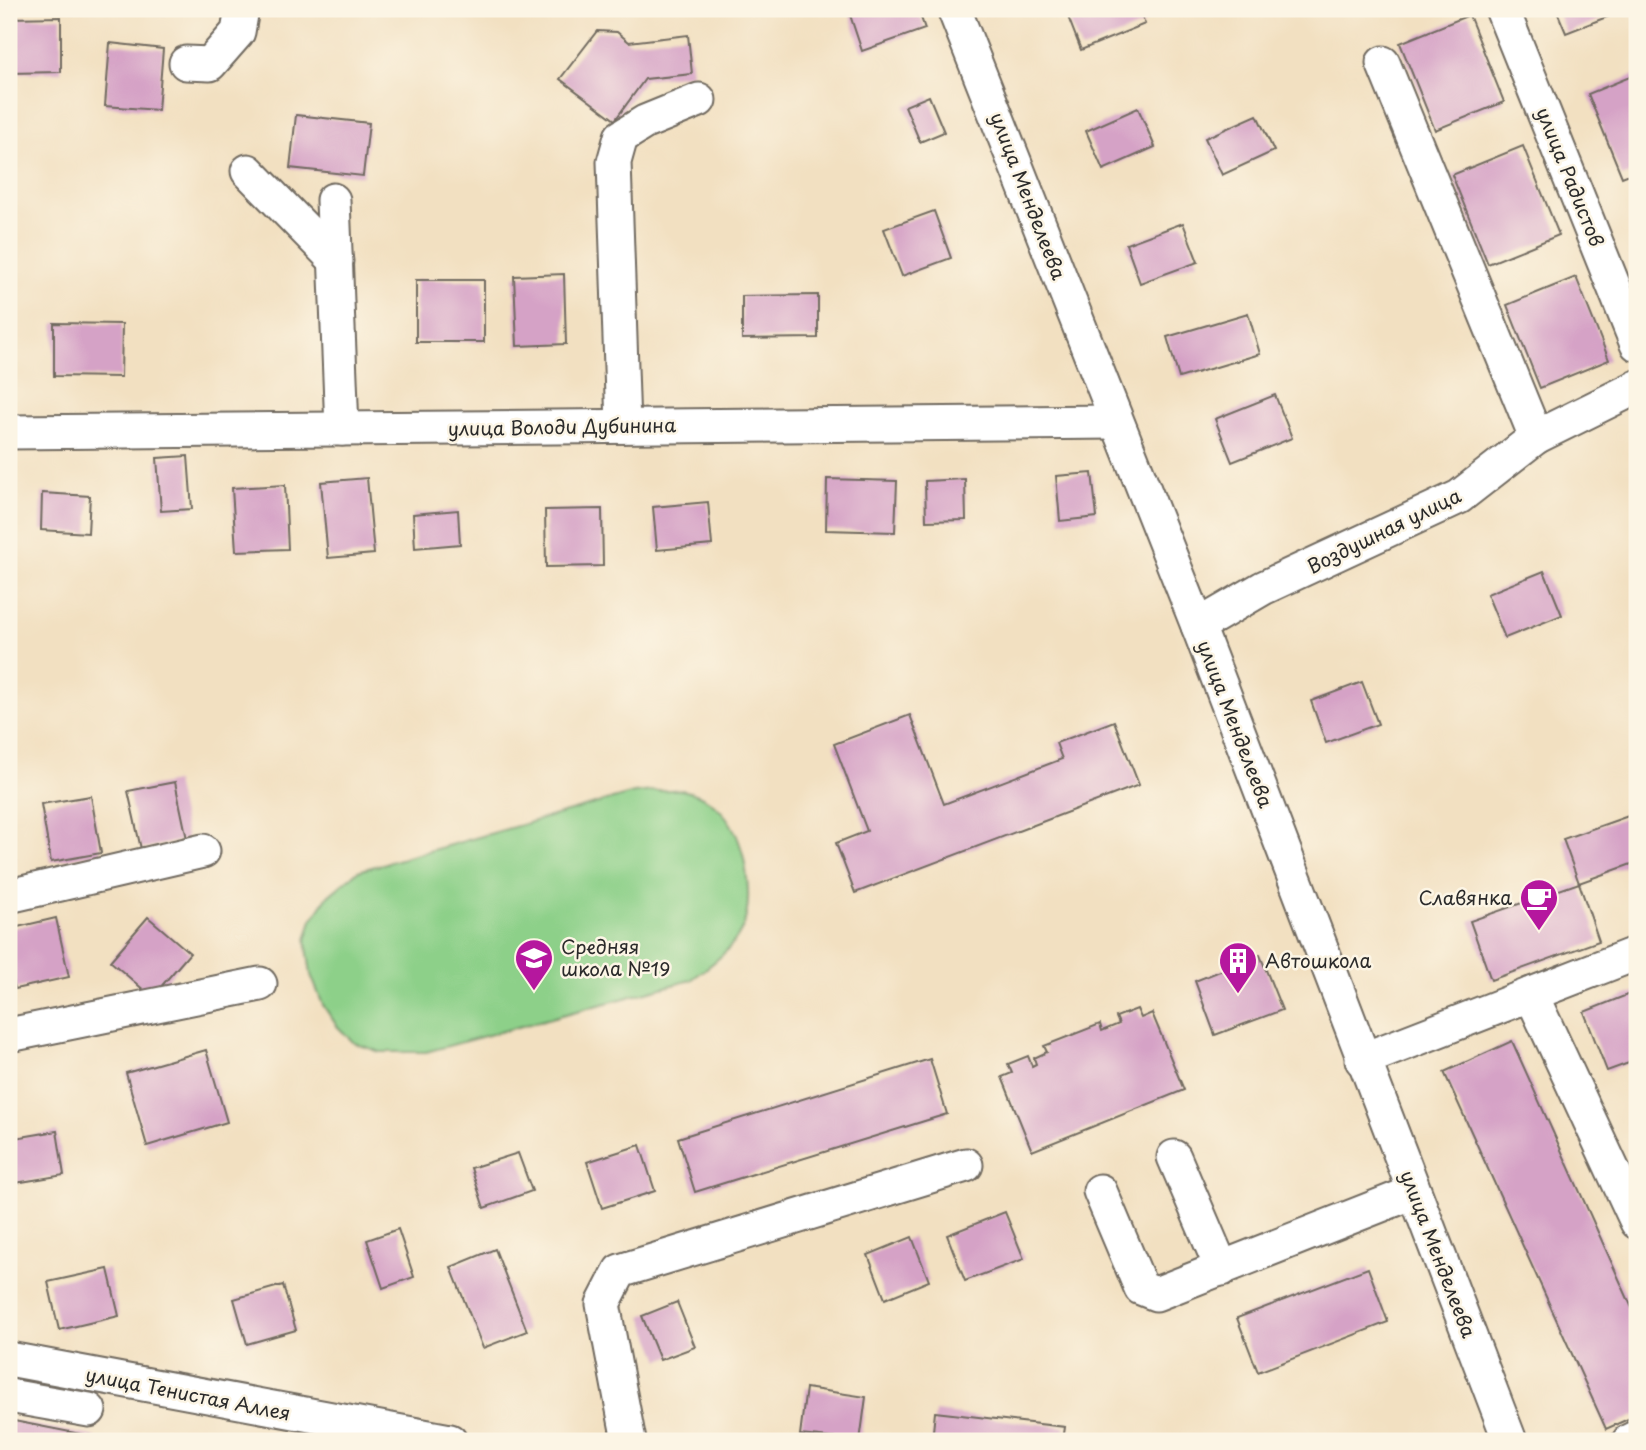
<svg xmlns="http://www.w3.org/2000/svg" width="1646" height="1450" font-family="'Playpen Sans',sans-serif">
  <rect width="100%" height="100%" fill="#fcf5e5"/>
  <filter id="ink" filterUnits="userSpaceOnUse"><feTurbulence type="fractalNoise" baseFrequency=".0143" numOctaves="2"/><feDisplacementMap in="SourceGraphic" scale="14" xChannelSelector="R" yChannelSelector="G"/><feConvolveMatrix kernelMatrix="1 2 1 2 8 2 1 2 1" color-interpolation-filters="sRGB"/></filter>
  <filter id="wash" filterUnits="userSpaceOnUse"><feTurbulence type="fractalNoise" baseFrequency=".00686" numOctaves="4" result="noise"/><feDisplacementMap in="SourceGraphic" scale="28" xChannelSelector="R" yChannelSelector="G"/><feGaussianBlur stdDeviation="1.57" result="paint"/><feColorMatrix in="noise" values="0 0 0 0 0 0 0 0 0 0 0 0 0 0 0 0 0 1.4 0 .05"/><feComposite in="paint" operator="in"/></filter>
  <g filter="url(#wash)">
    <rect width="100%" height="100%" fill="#f2e0c1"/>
    <path fill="#8dd089" stroke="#5c7e5a" stroke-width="2" d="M654,791C663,791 677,788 686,791C728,801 743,840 747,878C749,895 749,915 741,931C731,951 708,967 691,980L426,1052H380L354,1043L337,1026L323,1005L311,975L306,940L312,920L327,897L358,871L634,793Z"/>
    <g id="blocks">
      <g fill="#d5a2c6">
        <polygon points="848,9 918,9 925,29 862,51"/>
        <polygon points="1065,9 1139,9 1145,24 1081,50"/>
        <polygon points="1556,9 1627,9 1566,33"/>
        <polygon points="1469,15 1504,102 1435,130 1400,43"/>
        <polygon points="61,17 61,72 9,73 9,18"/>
        <polygon points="597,31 617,32 629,42 688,35 692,74 645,79 615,120 560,79"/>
        <polygon points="110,43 163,49 158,110 105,106"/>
        <polygon points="1637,74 1637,171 1622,177 1588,94"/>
        <polygon points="929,96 944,132 920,142 905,106"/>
        <polygon points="1138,108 1155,147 1103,170 1086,131"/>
        <polygon points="296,115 369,123 363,176 290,168"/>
        <polygon points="1257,115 1274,151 1222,175 1205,138"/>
        <polygon points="1523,146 1559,235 1488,264 1452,175"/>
        <polygon points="934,211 951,258 902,276 884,229"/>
        <polygon points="1183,223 1198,262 1140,283 1126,244"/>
        <polygon points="564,274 566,344 517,346 514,276"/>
        <polygon points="1576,277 1609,360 1540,388 1507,305"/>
        <rect x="416" y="280" width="68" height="62"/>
        <polygon points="818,295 818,338 742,339 742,296"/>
        <polygon points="1248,313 1260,354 1179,378 1167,337"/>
        <polygon points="54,323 122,324 121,377 54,376"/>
        <polygon points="1275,395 1292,438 1232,462 1215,419"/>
        <polygon points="188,456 192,509 161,511 157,458"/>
        <polygon points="1092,473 1097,517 1060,521 1056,476"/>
        <polygon points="367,478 374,554 328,558 321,482"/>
        <polygon points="827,479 897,481 895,532 826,530"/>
        <polygon points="965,479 966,520 926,521 925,481"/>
        <polygon points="285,485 288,549 236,551 232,488"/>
        <polygon points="42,493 90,496 88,533 41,530"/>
        <polygon points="708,502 712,545 657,550 653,507"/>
        <polygon points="602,509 603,566 546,567 545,510"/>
        <polygon points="458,510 460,544 415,548 413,514"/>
        <polygon points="1544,571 1562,615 1505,638 1487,594"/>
        <polygon points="1362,682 1378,724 1326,743 1311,701"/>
        <polygon points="910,715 944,804 1062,759 1056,743 1114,721 1139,785 855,893 836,843 867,831 834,744"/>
        <polygon points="175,782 187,839 141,849 128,791"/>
        <polygon points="91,796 101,853 51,862 41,804"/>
        <polygon points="1637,813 1637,862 1579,883 1563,839"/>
        <polygon points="9,842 16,860 9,863"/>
        <polygon points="1579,883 1599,941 1491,980 1470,921"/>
        <polygon points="148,917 190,953 152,997 110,961"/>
        <polygon points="56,918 69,977 15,989 9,962 9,929"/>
        <polygon points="1260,955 1282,1010 1215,1035 1195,981"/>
        <polygon points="1637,991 1637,1060 1607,1071 1584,1012"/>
        <polygon points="1137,1009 1141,1018 1152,1013 1184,1090 1032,1151 1002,1077 1012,1073 1008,1064 1028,1056 1032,1066 1036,1064 1034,1058 1047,1052 1044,1046 1100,1024 1102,1031 1119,1024 1116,1017"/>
        <polygon points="1512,1041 1637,1319 1637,1415 1606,1429 1444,1072"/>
        <polygon points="206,1050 227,1122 147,1146 126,1073"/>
        <polygon points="930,1059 947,1114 695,1192 678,1138"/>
        <polygon points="57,1131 64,1175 9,1184 9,1139"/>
        <polygon points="640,1145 655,1191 602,1208 587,1162"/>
        <polygon points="518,1153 532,1191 484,1208 471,1168"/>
        <polygon points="1005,1212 1024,1259 965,1281 947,1235"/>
        <polygon points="398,1229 414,1277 383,1288 367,1240"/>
        <polygon points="912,1237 929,1281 885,1299 868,1255"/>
        <polygon points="495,1249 527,1331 483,1348 451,1267"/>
        <polygon points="1368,1268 1388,1322 1258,1372 1237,1318"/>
        <polygon points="108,1269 119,1316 59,1330 48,1282"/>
        <polygon points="283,1285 296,1330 247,1344 234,1299"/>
        <polygon points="677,1302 695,1347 660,1360 642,1316"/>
        <polygon points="806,1388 866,1397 860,1441 800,1435"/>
        <polygon points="935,1412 1065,1427 1063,1441 932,1441"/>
        <polygon points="9,1420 96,1437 96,1441 9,1441"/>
      </g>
    </g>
  </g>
  <g filter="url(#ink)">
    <use href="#blocks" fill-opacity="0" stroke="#716a60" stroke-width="2"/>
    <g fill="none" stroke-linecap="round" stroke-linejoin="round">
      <defs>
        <g id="minor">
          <polyline points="954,9 1198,626 1510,1441"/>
          <polyline points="1502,9 1637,344"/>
          <polyline points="186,63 210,64 238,32 242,9"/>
          <polyline points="1383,63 1536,437"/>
          <polyline points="248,171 336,261"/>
          <polyline points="333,200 342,429"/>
          <polyline points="623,426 614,162 621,137 645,122 699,100"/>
          <polyline points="9,432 1115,422"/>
          <polyline points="1198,626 1263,588 1459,497 1536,437 1637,387"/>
          <polyline points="9,896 203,851"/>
          <polyline points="1531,994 1637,1222"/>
          <polyline points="9,1035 260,984"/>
          <polyline points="1362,1060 1637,953"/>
          <polyline points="1174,1157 1222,1269"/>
          <polyline points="1100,1191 1141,1288 1156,1294 1414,1192"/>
          <polyline points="9,1359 450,1441"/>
          <polyline points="9,1396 89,1410"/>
          <polyline points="629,1441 603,1304 620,1271 966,1165"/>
          <polyline points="1629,1441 1637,1437"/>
        </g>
      </defs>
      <use href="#minor" stroke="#716a60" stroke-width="37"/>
      <use href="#minor" stroke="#fff" stroke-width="33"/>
    </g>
  </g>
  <defs>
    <symbol id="cafe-pin" viewBox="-11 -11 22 30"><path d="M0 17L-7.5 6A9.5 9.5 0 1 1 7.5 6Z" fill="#b5179e" stroke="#fcf5e5"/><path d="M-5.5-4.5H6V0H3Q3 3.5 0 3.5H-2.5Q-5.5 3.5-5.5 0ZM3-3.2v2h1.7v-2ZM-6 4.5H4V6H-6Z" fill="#fff"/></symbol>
    <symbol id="school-pin" viewBox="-11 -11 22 30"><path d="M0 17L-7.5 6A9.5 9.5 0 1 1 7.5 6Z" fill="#b5179e" stroke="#fcf5e5"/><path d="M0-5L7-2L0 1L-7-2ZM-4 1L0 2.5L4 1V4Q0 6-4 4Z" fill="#fff"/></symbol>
    <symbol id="building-pin" viewBox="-11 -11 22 30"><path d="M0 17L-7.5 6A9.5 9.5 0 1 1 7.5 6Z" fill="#b5179e" stroke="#fcf5e5"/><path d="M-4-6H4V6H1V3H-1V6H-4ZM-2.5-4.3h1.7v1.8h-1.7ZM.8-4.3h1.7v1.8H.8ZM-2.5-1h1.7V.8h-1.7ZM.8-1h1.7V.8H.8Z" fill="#fff"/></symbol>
  </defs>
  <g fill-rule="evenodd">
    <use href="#cafe-pin" x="1517" y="876" width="44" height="60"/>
    <use href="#school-pin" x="512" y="936" width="44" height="60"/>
    <use href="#building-pin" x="1216" y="939" width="44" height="60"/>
  </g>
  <g text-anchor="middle" stroke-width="5" stroke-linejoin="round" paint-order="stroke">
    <g font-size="19" fill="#2b2b2b" stroke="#fcf5e5">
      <text transform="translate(1570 177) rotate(68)" y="7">улица Радистов</text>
      <text transform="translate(1028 196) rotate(69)" y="7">улица Менделеева</text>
      <text transform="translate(562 427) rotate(-1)" y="7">улица Володи Дубинина</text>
      <text transform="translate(1384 531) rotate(-26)" y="7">Воздушная улица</text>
      <text transform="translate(1235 724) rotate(69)" y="7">улица Менделеева</text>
      <text transform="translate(1438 1254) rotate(69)" y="7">улица Менделеева</text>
      <text transform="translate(188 1394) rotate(11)" y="7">улица Тенистая Аллея</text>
    </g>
    <g font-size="19" fill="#2b2b2b" stroke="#fcf5e5" text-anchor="start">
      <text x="1512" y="905" text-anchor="end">Славянка</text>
      <text x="561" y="954">Средняя<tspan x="561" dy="22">школа №19</tspan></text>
      <text x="1265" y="968">Автошкола</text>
    </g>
  </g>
  <rect width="1646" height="1450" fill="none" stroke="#fcf5e5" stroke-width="35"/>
</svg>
